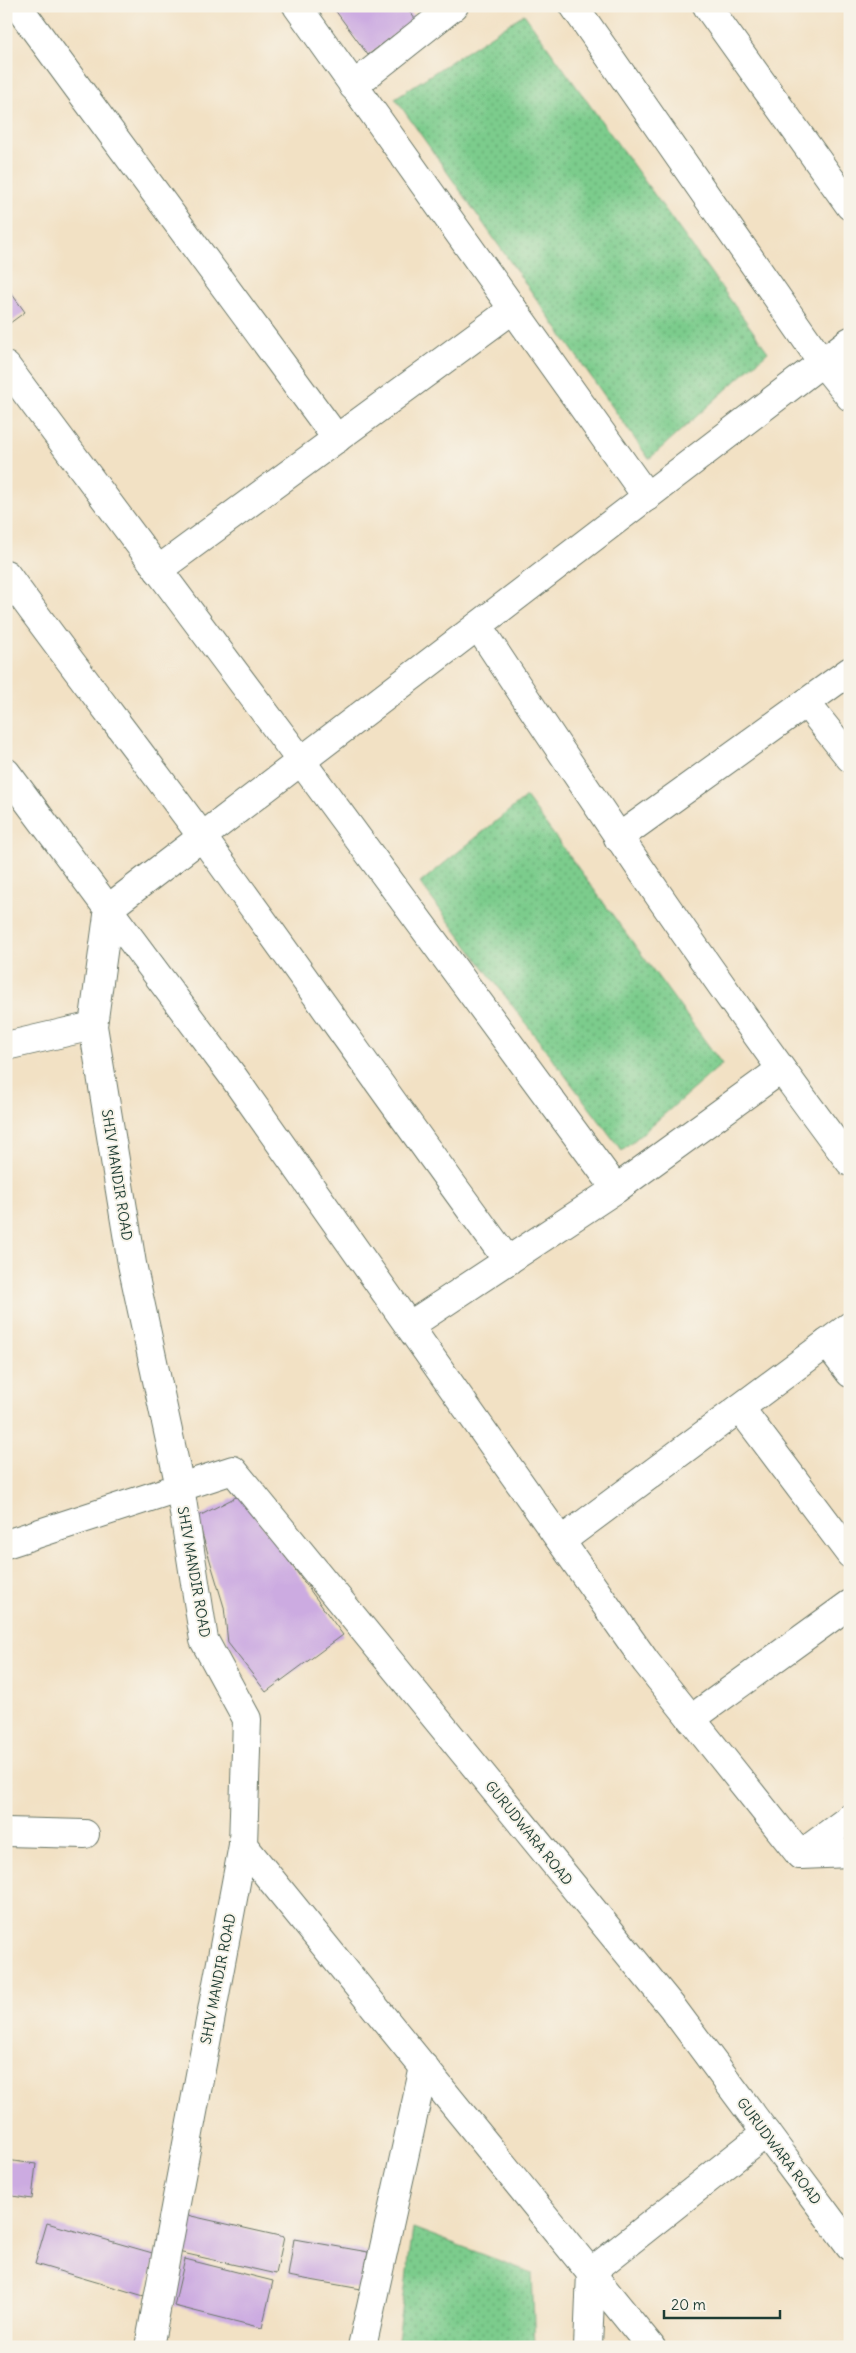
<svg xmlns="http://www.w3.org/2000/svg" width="856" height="2353" font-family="Delius,sans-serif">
  <defs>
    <pattern id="park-dots" width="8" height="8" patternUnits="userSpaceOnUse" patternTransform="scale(1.25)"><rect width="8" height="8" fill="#7ccc8c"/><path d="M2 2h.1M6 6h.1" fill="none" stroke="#65a773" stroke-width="1.8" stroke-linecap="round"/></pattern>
  </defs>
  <rect width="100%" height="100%" fill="#f7f3e8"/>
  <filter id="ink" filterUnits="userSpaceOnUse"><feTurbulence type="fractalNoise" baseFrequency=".02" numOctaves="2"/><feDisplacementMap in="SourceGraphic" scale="10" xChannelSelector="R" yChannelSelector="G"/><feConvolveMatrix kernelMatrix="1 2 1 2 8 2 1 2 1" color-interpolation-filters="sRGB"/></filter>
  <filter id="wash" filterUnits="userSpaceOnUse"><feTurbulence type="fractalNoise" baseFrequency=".0096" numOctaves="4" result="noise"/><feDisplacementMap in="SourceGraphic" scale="20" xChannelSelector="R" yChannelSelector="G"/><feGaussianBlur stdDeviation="1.12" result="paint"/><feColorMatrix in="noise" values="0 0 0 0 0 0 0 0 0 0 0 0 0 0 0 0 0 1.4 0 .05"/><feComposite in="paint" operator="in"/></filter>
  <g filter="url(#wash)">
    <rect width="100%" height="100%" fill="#f2e1c4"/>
    <g fill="url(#park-dots)" stroke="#4e8460">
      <polygon points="524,14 768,352 649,459 395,98"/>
      <polygon points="526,797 722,1064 622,1151 420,883"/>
      <polygon points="413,2228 532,2273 535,2347 397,2347"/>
    </g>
    <g id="blocks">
      <g fill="#ccabe1">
        <polygon points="332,6 406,6 415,19 368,55"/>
        <polygon points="6,286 25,312 6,326"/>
        <polygon points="240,1495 343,1635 266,1692 228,1643 224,1607 197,1517"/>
        <polygon points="6,2160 36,2164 32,2199 6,2195"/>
        <polygon points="187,2215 284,2237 276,2274 178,2252"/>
        <polygon points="47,2223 156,2254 144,2296 35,2264"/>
        <polygon points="294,2239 368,2252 361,2289 288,2276"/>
        <polygon points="185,2259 273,2281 262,2328 174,2306"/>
      </g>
    </g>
  </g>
  <g filter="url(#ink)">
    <use href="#blocks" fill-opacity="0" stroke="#697666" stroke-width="1"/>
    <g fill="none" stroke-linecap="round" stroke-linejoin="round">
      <defs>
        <g id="street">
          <polyline points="297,6 647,497"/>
          <polyline points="574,6 822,362 850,397"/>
          <polyline points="707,6 850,206"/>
          <polyline points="19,8 337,439"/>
          <polyline points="353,86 454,6"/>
          <polyline points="6,366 301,761 616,1189"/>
          <polyline points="158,570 513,309"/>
          <path d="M6,574C70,663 138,749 203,838C305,978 405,1121 508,1261"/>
          <path d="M478,626C598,808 719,988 850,1162"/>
          <polyline points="806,703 850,758"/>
          <polyline points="6,772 232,1075 646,1662 800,1855 850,1853"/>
          <polyline points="618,838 850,671"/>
          <polyline points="6,1046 93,1026"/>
          <polyline points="409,1326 616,1189 780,1070"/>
          <polyline points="827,1343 850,1373"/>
          <polyline points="740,1408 850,1554"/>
          <polyline points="561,1541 850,1326"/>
          <polyline points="6,1544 233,1470 672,2007 850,2246"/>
          <polyline points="691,1719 850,1604"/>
          <polyline points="6,1832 85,1834"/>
          <polyline points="243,1845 651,2347"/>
          <polyline points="800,1855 850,1818"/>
          <polyline points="149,2347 243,1845 247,1719 204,1640 180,1487 132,1264 93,1026 109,908 850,341"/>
          <polyline points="362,2347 424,2067"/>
          <polyline points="588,2347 591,2272 766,2133"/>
        </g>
      </defs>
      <use href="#street" stroke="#697666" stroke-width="30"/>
      <use href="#street" stroke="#fff" stroke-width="28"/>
    </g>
  </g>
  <g text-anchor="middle" stroke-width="4" stroke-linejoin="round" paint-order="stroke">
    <g font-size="14" fill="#1f3d34" stroke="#f7f3e8">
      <text transform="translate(117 1175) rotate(81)" y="5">SHIV MANDIR ROAD</text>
      <text transform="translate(194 1572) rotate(80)" y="5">SHIV MANDIR ROAD</text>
      <text transform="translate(529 1833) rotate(51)" y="5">GURUDWARA ROAD</text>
      <text transform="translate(218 1979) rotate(-79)" y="5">SHIV MANDIR ROAD</text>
      <text transform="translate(779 2151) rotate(53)" y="5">GURUDWARA ROAD</text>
    </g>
  </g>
  <rect width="856" height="2353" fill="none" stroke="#f7f3e8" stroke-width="25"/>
  <path d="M664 2310v8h116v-8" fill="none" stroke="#1f3d34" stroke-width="2.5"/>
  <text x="671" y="2310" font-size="15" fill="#1f3d34" stroke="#f7f3e8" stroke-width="4" paint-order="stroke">20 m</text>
</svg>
